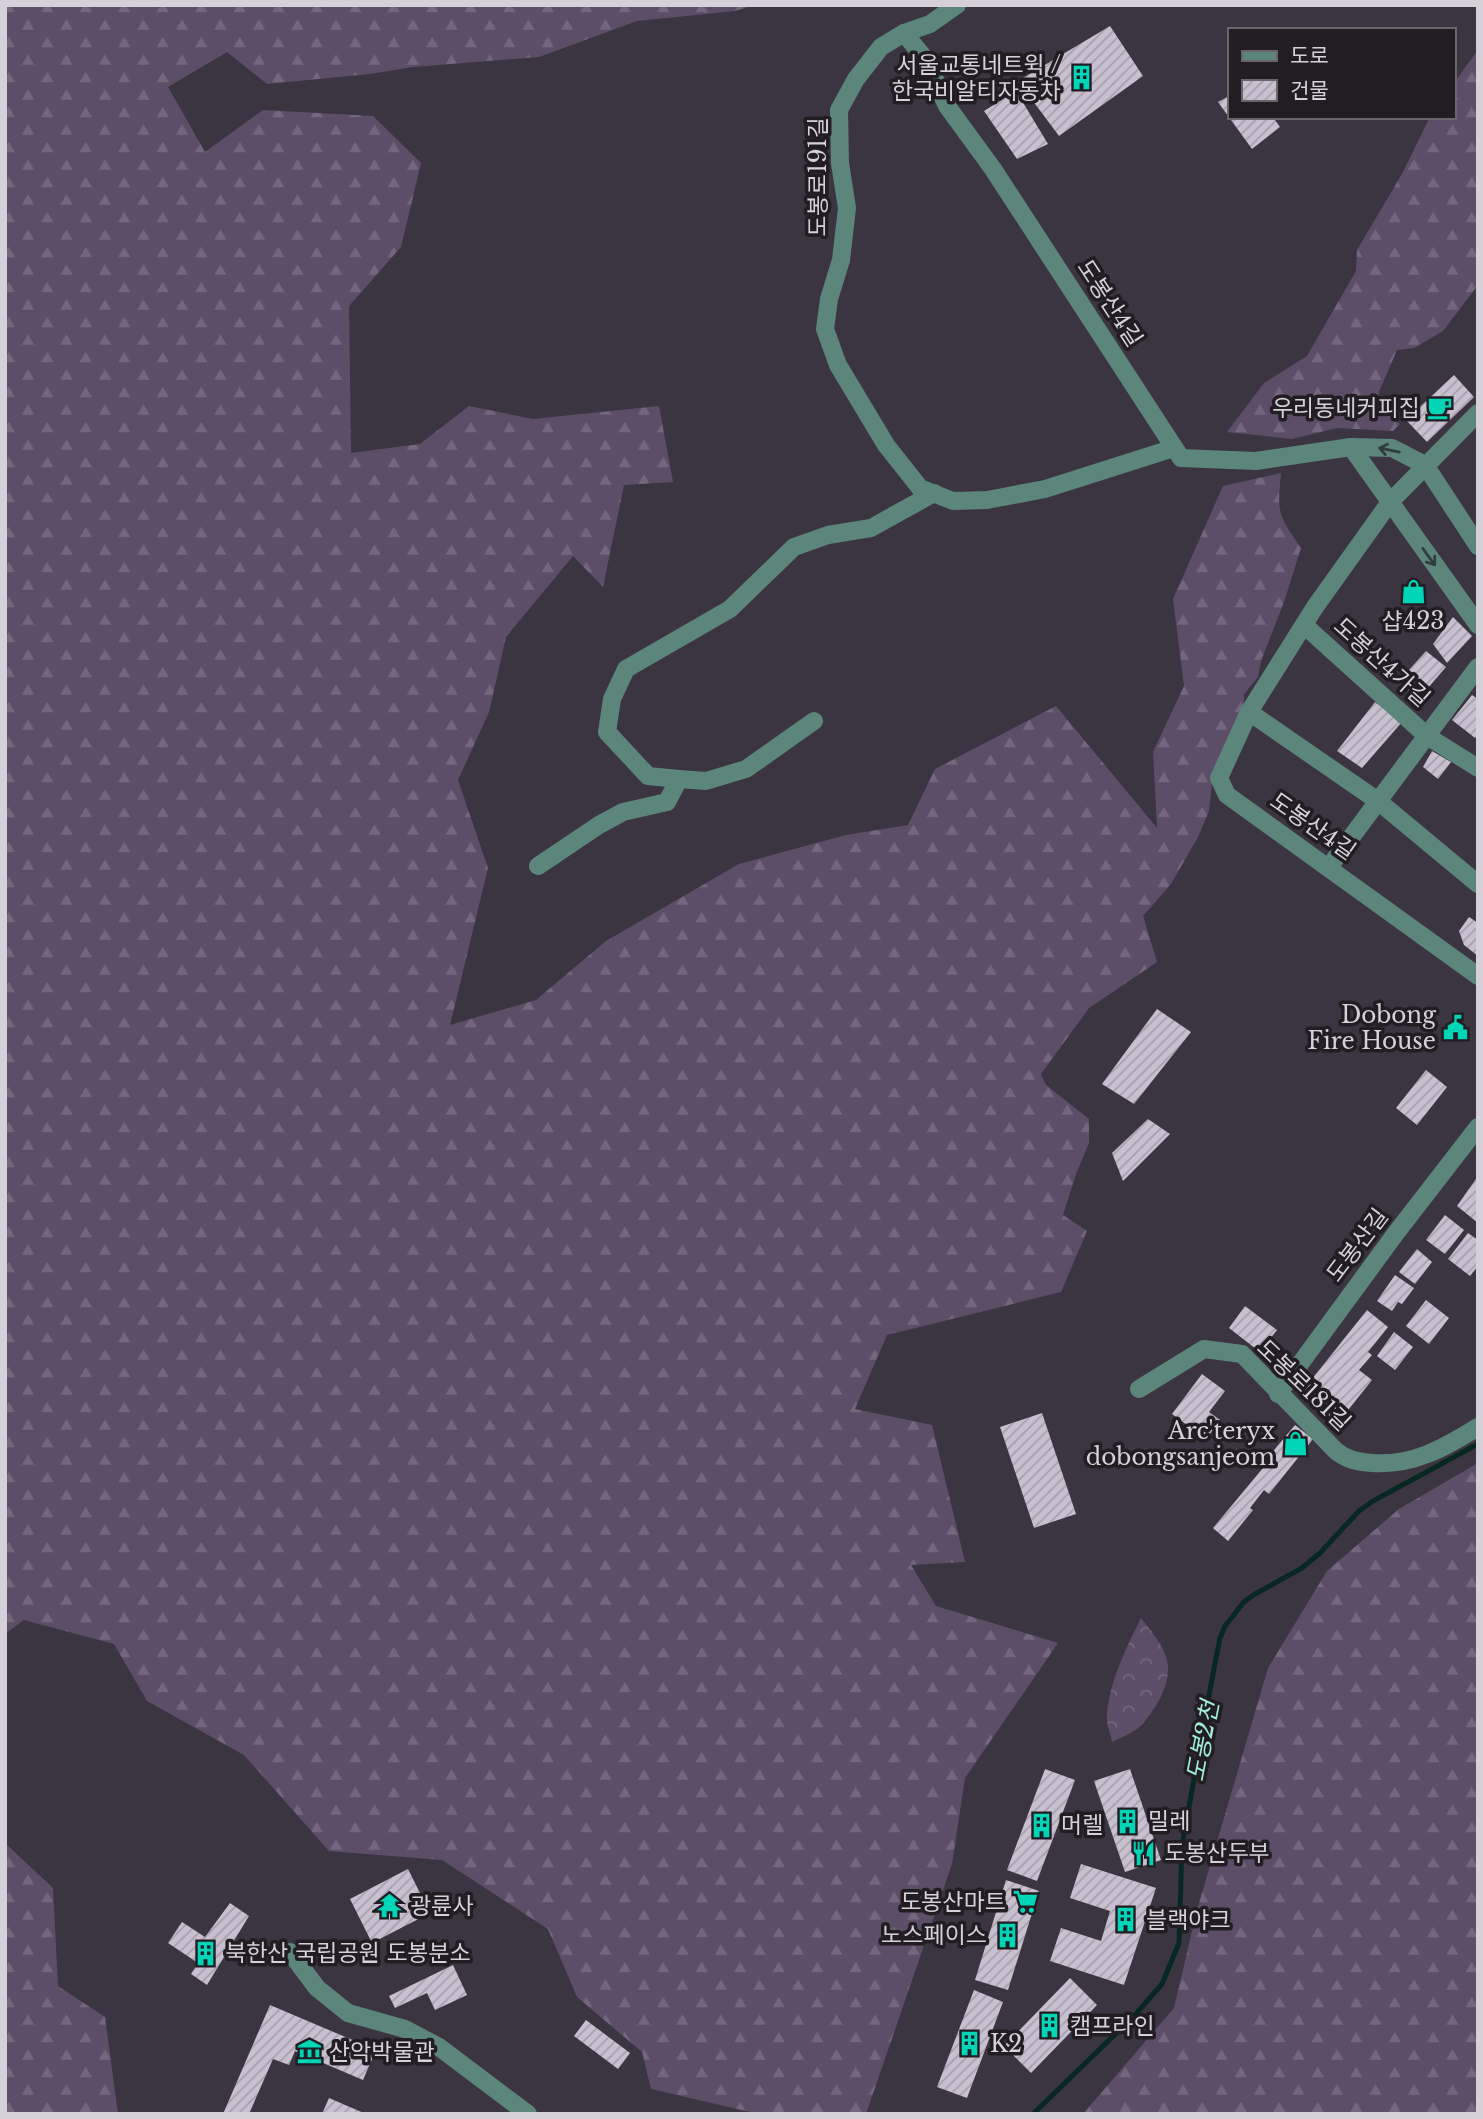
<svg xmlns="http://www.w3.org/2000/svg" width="1483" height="2119" font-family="'Libre Baskerville','Noto Sans KR',serif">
  <defs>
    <pattern id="forest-firs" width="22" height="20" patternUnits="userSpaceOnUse" patternTransform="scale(1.75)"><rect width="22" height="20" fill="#5d4e68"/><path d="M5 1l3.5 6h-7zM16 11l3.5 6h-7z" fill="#73667d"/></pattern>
    <pattern id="park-crowns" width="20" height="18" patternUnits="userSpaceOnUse" patternTransform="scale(1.75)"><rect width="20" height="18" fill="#5d4e68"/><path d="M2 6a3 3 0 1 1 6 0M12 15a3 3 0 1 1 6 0" fill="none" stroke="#73667d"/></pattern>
    <pattern id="building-hatch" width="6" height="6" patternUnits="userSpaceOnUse" patternTransform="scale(1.75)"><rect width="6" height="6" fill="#c8bfcf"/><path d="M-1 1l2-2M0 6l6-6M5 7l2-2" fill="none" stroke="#a69fac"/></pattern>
  </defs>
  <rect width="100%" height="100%" fill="#3b3441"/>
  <g fill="url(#forest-firs)">
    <path d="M5,5H755L735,11L637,21L539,57L413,67L370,74L267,84L227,52L168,87L205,152L263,110L373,116L421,163L401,247L349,306L351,453L420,444L469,406L533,419L659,406L673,482L624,485L603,587L573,556L506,637L489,712L458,780L488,868L450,1025L536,1000L606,941L739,864L846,835L908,825L935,769L1056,706L1157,828L1153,752L1184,686L1173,599L1223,486L1281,473C1277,514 1278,514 1301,548L1284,602L1261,661L1258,677L1244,694V722L1212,784L1209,811L1198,837L1171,884L1143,916L1157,962L1089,1008L1041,1074L1046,1085L1089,1119V1143L1076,1174L1063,1215L1087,1231L1061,1292L887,1335L855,1409L932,1425L965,1562L911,1565L936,1606L1058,1643L965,1778L952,1864L866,2114H759L651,2089L642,2052L577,1997L548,1929L442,1860L329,1851L244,1755L147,1701L114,1644L24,1620L5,1634Z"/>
    <polygon points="1478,50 1478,285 1443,331 1414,348 1397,350 1379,392 1377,403 1400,424 1393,431 1337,428 1292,439 1227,432 1264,383 1307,356 1356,271 1357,250 1402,174 1430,117 1453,117 1453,84"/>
    <polygon points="1478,1463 1478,2114 1083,2114 1174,2008 1197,1910 1268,1668 1327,1571 1399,1509"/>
    <polygon points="5,1843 53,1888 58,1986 105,2017 118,2114 5,2114"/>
  </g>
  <path fill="url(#park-crowns)" d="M1141,1618C1151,1631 1163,1644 1167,1660C1173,1683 1153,1715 1137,1729C1130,1734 1120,1738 1112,1742C1111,1736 1108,1728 1107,1721C1106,1688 1127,1646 1141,1618Z"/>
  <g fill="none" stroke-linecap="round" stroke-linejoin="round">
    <polyline stroke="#072822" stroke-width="5" points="1033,2114 1135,2015 1162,1984 1179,1943 1182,1846 1212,1679 1220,1638 1225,1626 1244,1602 1255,1594 1302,1568 1320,1553 1359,1511 1373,1501 1478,1444"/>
  </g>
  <g fill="url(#building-hatch)">
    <polygon points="1110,26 1143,76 1059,136 1018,81"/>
    <polygon points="1016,91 1048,144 1017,159 984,111"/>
    <polygon points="1229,96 1229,117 1273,117 1280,127 1252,149 1218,102"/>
    <polygon points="1454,375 1474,397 1427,442 1406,420"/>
    <polygon points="1453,617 1472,636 1447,663 1433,644"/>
    <polygon points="1426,651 1446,667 1427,689 1412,693 1399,681"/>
    <polygon points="1472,695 1478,699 1478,734 1475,738 1452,720"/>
    <polygon points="1375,702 1402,722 1362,768 1337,751"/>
    <polygon points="1432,751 1451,762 1438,779 1423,767"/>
    <polygon points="1469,917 1478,923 1478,956 1464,945 1459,931"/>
    <polygon points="1157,1009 1191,1032 1134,1104 1102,1084"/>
    <polygon points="1426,1070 1447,1087 1417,1125 1396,1108"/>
    <polygon points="1148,1119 1170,1134 1123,1181 1112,1153"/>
    <polygon points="1478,1176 1478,1223 1457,1206"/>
    <polygon points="1445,1215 1464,1230 1445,1254 1426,1240"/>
    <polygon points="1468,1233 1478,1240 1478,1266 1470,1276 1448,1259"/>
    <polygon points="1417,1249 1432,1262 1415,1284 1399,1272"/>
    <polygon points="1395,1275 1414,1288 1402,1304 1398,1302 1392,1311 1377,1301"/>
    <polygon points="1426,1300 1449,1318 1429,1344 1406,1326"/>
    <polygon points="1245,1306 1277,1330 1260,1352 1229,1328"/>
    <polygon points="1367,1310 1388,1327 1368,1352 1372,1355 1359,1370 1372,1380 1337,1424 1300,1394"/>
    <polygon points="1394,1332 1413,1347 1395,1370 1377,1356"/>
    <polygon points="1202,1374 1225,1391 1209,1412 1220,1420 1206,1439 1172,1414"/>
    <polygon points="1042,1413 1076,1514 1034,1528 1000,1427"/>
    <polygon points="1295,1425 1313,1439 1269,1494 1264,1490 1250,1508 1253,1510 1228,1541 1213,1528 1263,1468 1258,1464 1267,1453 1270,1455"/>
    <polygon points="1045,1769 1075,1780 1037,1881 1007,1870"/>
    <polygon points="1130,1769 1161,1860 1125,1872 1094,1781"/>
    <polygon points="1081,1864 1156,1888 1124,1985 1050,1961 1061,1928 1101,1941 1110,1911 1070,1898"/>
    <polygon points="408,1869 430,1913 372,1943 350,1899"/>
    <polygon points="1006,1880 1039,1891 1008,1990 975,1980"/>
    <polygon points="230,1903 249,1916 207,1985 191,1974 198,1963 168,1943 182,1922 205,1937"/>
    <polygon points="453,1965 467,1995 435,2010 427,1993 395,2008 389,1996"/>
    <polygon points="1070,1978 1097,2005 1031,2073 1004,2046"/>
    <polygon points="974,1990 1003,2002 967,2098 937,2087"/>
    <polygon points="270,2005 376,2050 363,2080 295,2051 289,2065 273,2059 249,2114 223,2114"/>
    <polygon points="586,2020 630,2053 618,2069 574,2036"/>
    <polygon points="329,2098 366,2114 322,2114"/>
  </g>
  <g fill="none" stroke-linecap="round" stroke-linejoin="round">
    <g stroke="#5c867c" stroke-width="18">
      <polyline points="957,5 930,24 904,33 881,47 856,79 839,110 840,163 847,208 841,260 829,299 825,329 838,365 886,445 920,488 953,501 987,500 1045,489 1174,448"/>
      <polyline points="904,33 926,60 947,106 993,169 1181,458 1256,461 1351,447 1392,448 1425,465 1478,546"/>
      <polyline points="1478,413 1390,502 1315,607 1249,712 1219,778 1227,795 1478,976"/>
      <polyline points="1351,447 1478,625"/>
      <polyline points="1304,625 1427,736 1478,768"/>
      <polyline points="1249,712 1378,801 1478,884"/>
      <polyline points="679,779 706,781 746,769 814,721"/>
      <polyline points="538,866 599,825 623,812 667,802 679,779 648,776 607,732 612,699 626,669 730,609 794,547 828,535 871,528 934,493"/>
      <polyline points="1329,867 1478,667"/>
      <path d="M1139,1389L1204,1349L1242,1354L1336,1451C1347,1460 1358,1462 1372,1463C1413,1466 1444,1448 1478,1427"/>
      <polyline points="1278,1394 1396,1233 1478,1127"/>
      <polyline points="290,1952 317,1988 348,2013 405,2029 439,2047 528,2114"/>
    </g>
  </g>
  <defs><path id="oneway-shaft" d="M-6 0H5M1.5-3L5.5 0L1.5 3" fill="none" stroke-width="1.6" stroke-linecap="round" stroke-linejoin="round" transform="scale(1.75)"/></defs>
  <g stroke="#333c3e">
    <use href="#oneway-shaft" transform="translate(1389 450) rotate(-168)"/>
    <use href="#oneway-shaft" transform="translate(1429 557) rotate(54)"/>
  </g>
  <defs>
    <symbol id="building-bare" viewBox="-9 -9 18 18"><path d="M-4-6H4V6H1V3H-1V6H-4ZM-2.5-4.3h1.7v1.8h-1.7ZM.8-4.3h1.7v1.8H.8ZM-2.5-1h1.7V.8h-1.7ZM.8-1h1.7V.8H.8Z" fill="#00d5b7" stroke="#211d23" stroke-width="2.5" paint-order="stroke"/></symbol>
    <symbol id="cafe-bare" viewBox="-9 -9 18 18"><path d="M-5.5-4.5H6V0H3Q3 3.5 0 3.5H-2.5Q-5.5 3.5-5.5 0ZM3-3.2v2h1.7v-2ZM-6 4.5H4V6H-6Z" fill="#00d5b7" stroke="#211d23" stroke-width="2.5" paint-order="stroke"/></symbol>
    <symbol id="shop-bare" viewBox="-9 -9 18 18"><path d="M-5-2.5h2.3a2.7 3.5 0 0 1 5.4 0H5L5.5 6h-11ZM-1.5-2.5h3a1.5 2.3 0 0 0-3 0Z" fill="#00d5b7" stroke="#211d23" stroke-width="2.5" paint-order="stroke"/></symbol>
    <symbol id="civic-bare" viewBox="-9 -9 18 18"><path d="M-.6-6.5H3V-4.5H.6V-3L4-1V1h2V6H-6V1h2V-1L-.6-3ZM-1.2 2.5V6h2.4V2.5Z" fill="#00d5b7" stroke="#211d23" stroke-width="2.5" paint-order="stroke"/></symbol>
    <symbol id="restaurant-bare" viewBox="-9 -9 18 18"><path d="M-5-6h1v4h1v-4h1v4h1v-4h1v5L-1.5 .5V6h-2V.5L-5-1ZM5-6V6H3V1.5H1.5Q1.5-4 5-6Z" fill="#00d5b7" stroke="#211d23" stroke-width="2.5" paint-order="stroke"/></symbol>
    <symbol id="supermarket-bare" viewBox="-9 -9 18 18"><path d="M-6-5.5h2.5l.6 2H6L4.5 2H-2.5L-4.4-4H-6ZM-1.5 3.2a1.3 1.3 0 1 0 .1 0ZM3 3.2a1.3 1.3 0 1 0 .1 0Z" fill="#00d5b7" stroke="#211d23" stroke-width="2.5" paint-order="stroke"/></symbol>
    <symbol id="temple-bare" viewBox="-9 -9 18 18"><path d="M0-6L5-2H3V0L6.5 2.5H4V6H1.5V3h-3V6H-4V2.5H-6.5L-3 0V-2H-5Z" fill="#00d5b7" stroke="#211d23" stroke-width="2.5" paint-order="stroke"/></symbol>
    <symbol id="museum-bare" viewBox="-9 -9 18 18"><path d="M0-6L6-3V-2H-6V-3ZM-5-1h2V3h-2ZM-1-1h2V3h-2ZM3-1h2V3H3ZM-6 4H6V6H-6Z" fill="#00d5b7" stroke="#211d23" stroke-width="2.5" paint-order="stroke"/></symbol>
  </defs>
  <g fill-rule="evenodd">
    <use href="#building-bare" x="1064" y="60" width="35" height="35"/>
    <use href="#cafe-bare" x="1422" y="390" width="35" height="35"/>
    <use href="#shop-bare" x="1396" y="574" width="35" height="35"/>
    <use href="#civic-bare" x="1438" y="1010" width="35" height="35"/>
    <use href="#shop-bare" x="1278" y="1426" width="35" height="35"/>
    <use href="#building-bare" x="1110" y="1804" width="35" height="35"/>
    <use href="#building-bare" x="1024" y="1808" width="35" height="35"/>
    <use href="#restaurant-bare" x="1126" y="1836" width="35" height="35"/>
    <use href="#supermarket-bare" x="1008" y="1884" width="35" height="35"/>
    <use href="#temple-bare" x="372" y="1888" width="35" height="35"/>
    <use href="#building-bare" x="1108" y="1902" width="35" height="35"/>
    <use href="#building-bare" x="990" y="1918" width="35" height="35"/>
    <use href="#building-bare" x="188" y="1936" width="35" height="35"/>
    <use href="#building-bare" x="1032" y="2008" width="35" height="35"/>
    <use href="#building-bare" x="952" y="2026" width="35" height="35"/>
    <use href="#museum-bare" x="292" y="2034" width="35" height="35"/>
  </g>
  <g text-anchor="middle" stroke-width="7" stroke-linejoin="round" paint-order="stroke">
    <g font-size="23" fill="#d5d0d9" stroke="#211d23" text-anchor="start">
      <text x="1061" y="73" text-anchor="end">서울교통네트윅 /<tspan x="1061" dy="26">한국비알티자동차</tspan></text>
      <text x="1420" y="416" text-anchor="end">우리동네커피집</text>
      <text x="1413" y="629" text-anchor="middle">샵423</text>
      <text x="1436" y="1023" text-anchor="end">Dobong<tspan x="1436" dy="26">Fire House</tspan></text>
      <text x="1275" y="1439" text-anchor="end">Arc'teryx<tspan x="1275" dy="26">dobongsanjeom</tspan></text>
      <text x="1148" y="1829">밀레</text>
      <text x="1061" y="1833">머렐</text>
      <text x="1164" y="1861">도봉산두부</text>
      <text x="1006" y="1910" text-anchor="end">도봉산마트</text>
      <text x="410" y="1914">광륜사</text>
      <text x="1146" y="1928">블랙야크</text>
      <text x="987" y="1943" text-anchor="end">노스페이스</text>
      <text x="225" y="1961">북한산 국립공원 도봉분소</text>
      <text x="1070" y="2034">캠프라인</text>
      <text x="990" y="2052">K2</text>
      <text x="329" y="2060">산악박물관</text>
    </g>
    <g font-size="23" fill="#d5d0d9" stroke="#211d23">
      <text transform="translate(818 177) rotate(-90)" y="8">도봉로191길</text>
      <text transform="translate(1110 303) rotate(57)" y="8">도봉산4길</text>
      <text transform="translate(1382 662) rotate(42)" y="8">도봉산4가길</text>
      <text transform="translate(1313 826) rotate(35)" y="8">도봉산4길</text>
      <text transform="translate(1357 1245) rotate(-53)" y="8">도봉산길</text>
      <text transform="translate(1304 1385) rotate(44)" y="8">도봉로181길</text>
    </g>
    <g font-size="24" font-style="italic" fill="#9fecda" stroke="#211d23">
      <text transform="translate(1203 1741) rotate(-79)" y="8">도봉2천</text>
    </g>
  </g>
  <rect width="1483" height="2119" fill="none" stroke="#d5d0d9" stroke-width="14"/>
  <rect x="1228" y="28" width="228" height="91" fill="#211d23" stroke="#69656c" stroke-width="2"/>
  <rect x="1242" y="51" width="35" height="10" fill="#5c867c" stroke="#69656c" stroke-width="2"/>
  <text x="1290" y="63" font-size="21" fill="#d5d0d9">도로</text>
  <rect x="1242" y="80" width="35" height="21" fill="url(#building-hatch)" stroke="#69656c" stroke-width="2"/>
  <text x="1290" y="98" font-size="21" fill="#d5d0d9">건물</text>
</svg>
